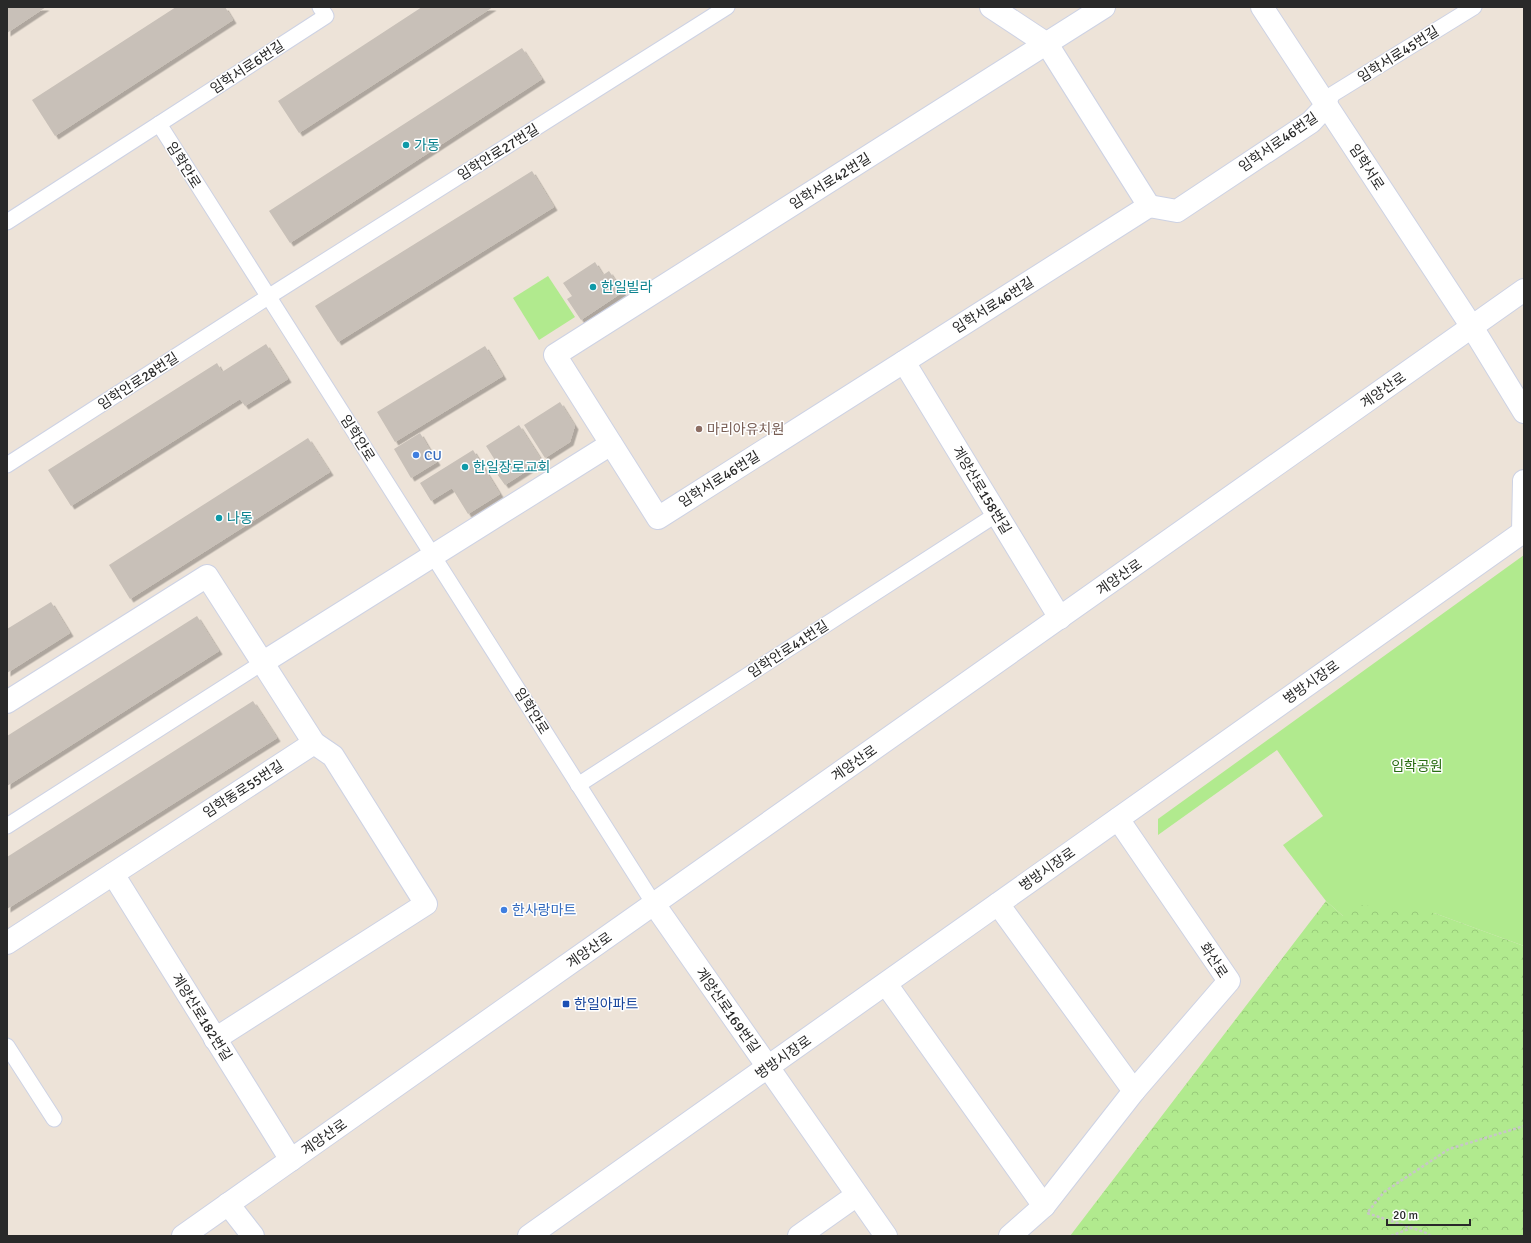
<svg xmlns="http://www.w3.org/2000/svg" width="1531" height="1243" font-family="Signika,'Noto Sans KR',sans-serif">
  <defs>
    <pattern id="forest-crowns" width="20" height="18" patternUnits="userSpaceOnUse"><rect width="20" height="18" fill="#b1ea8e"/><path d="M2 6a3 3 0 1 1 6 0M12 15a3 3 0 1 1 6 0" fill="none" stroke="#98c97a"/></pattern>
    <filter id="shadow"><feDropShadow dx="3.5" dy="3.5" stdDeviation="0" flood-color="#0004"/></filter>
  </defs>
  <rect width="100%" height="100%" fill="#ede3d8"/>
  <g fill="#b1ea8e">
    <polygon points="548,276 575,317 539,340 513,298"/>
    <polygon points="1524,555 1524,946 1434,913 1343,916 1326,901 1283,845 1323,816 1277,750 1158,835 1158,819"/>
  </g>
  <polygon fill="url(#forest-crowns)" points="1326,901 1343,916 1361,905 1434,913 1524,946 1524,1236 1070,1236"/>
  <g fill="#c8c0b8" filter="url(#shadow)">
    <polygon points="7,7 46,7 7,33"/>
    <polygon points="176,7 225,7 233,20 55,136 32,100"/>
    <polygon points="422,7 493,7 299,133 278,101"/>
    <polygon points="522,48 542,79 290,243 269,211"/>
    <polygon points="532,171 554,207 338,342 315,306"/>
    <polygon points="595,262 603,275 609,271 623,292 581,320 567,299 572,296 563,283"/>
    <polygon points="266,344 288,379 245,406 240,399 71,506 48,470 217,363 222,372"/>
    <polygon points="485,346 503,376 395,442 377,412"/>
    <polygon points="560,402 575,426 570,442 545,458 524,425"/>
    <polygon points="519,425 542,461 505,485 495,471 500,468 486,446"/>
    <polygon points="420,433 437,462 411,478 394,449"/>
    <polygon points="308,438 330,472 130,599 109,565"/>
    <polygon points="473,450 500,494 468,514 452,488 431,501 420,483"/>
    <polygon points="51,602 70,633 7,673 7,629"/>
    <polygon points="197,616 219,651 7,786 7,736"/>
    <polygon points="253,701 277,738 7,909 7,857"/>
  </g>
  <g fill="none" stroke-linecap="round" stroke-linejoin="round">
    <defs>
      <g id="service">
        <polyline points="1327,105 1333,94 1474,7"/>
        <polyline points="159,124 326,16 320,7"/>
        <polyline points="7,222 159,124 654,904"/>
        <polyline points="7,465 268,297 727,7"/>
        <polyline points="578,785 997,514"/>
        <polyline points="7,826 262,663"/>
        <polyline points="7,1046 54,1119"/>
      </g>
      <g id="minor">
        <polyline points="991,7 1047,44 1149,206"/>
        <polyline points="1104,7 555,355 658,518 1149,206 1177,211 1311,122 1327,105"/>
        <polyline points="1472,327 1524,412"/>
        <polyline points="904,362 1060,618"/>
        <polyline points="262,663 611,444"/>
        <polyline points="7,702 207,576 314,743"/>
        <polyline points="113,874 291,1160"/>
        <polyline points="654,904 886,1236"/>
        <polyline points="998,904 1134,1091"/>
        <polyline points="7,943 314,743 333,756 426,904 215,1039"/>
        <polyline points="886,984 1044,1206"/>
        <polyline points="228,1204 253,1236"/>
        <polyline points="529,1236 1523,532 1524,481"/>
        <polyline points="799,1236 857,1195"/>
        <polyline points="1010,1236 1044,1206 1134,1091 1229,981 1118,819"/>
      </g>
      <g id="tertiary">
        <polyline points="1262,7 1472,327"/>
        <polyline points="183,1236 1524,290"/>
      </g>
    </defs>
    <use href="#service" stroke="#cdd2e4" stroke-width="17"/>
    <use href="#minor" stroke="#cdd2e4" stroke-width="24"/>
    <use href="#tertiary" stroke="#cdd2e4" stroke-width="24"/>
    <g stroke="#c7c7c7" stroke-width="2.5" stroke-dasharray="3 2" stroke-linecap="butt">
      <polyline points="1391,1236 1411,1228"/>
      <polyline points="1431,1236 1424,1232 1367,1213 1384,1192 1449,1149 1524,1126"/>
    </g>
    <use href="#service" stroke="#fff" stroke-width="15"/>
    <use href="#minor" stroke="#fff" stroke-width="22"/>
    <use href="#tertiary" stroke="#fff" stroke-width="22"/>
  </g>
  <g fill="#0f9aa8" stroke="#fff" stroke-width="1.5">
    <circle cx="406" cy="145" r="4"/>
    <circle cx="593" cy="287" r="4"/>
    <circle cx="465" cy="467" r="4"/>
    <circle cx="219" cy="518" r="4"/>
  </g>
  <circle fill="#8d6e63" stroke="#fff" stroke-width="1.5" cx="699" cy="429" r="4"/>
  <g fill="#3f7fe0" stroke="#fff" stroke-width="1.5">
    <circle cx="416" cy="455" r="4"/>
    <circle cx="504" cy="910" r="4"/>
  </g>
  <rect fill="#1a4fb4" stroke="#fff" stroke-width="1.5" x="562" y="1000" width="8" height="8" rx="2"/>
  <g text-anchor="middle" stroke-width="3" stroke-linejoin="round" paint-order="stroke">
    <g font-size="14" fill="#292929" stroke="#fff">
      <text transform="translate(1398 54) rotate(-32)" y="5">임학서로45번길</text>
      <text transform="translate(247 67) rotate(-33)" y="5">임학서로6번길</text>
      <text transform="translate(1278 142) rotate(-35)" y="5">임학서로46번길</text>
      <text transform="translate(498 152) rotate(-32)" y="5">임학안로27번길</text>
      <text transform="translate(184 165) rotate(58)" y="5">임학안로</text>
      <text transform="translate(1367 167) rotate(57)" y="5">임학서로</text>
      <text transform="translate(830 181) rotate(-32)" y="5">임학서로42번길</text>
      <text transform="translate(993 305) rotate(-32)" y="5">임학서로46번길</text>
      <text transform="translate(138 381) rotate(-33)" y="5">임학안로28번길</text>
      <text transform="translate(1383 390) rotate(-35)" y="5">계양산로</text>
      <text transform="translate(358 438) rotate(58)" y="5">임학안로</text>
      <text transform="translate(719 479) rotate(-32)" y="5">임학서로46번길</text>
      <text transform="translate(982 490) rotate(59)" y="5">계양산로158번길</text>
      <text transform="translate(1119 577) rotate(-35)" y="5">계양산로</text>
      <text transform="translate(788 649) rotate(-33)" y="5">임학안로41번길</text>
      <text transform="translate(1311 682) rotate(-35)" y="5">병방시장로</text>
      <text transform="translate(532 711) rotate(58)" y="5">임학안로</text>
      <text transform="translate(854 763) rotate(-35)" y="5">계양산로</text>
      <text transform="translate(243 789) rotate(-33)" y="5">임학동로55번길</text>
      <text transform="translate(1047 869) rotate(-35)" y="5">병방시장로</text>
      <text transform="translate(589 950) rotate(-35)" y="5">계양산로</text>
      <text transform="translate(1214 960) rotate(57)" y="5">화산로</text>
      <text transform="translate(728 1010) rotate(55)" y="5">계양산로169번길</text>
      <text transform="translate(202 1017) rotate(58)" y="5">계양산로182번길</text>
      <text transform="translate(783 1057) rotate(-35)" y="5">병방시장로</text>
      <text transform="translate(324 1137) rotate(-35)" y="5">계양산로</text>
    </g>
    <g font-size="14" fill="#0d838f" stroke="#fff" text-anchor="start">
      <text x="414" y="150">가동</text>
      <text x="601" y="292">한일빌라</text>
      <text x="473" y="472">한일장로교회</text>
      <text x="227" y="523">나동</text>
    </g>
    <g font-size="14" fill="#785e54" stroke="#fff" text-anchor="start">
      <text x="707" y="434">마리아유치원</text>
    </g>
    <g font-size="14" fill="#366cbe" stroke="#fff" text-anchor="start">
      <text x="424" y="460">CU</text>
      <text x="512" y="915">한사랑마트</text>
    </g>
    <g font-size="14" fill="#286d12" stroke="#fff">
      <text x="1417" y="771">임학공원</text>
    </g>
    <g font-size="14" fill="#164399" stroke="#fff" text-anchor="start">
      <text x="574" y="1009">한일아파트</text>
    </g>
  </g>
  <rect width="1531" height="1243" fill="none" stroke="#292929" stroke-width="16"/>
  <path d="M1387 1219v6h83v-6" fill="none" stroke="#292929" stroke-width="2"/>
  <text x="1393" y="1219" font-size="12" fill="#292929" stroke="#ffffff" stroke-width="3" paint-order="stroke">20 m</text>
</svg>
